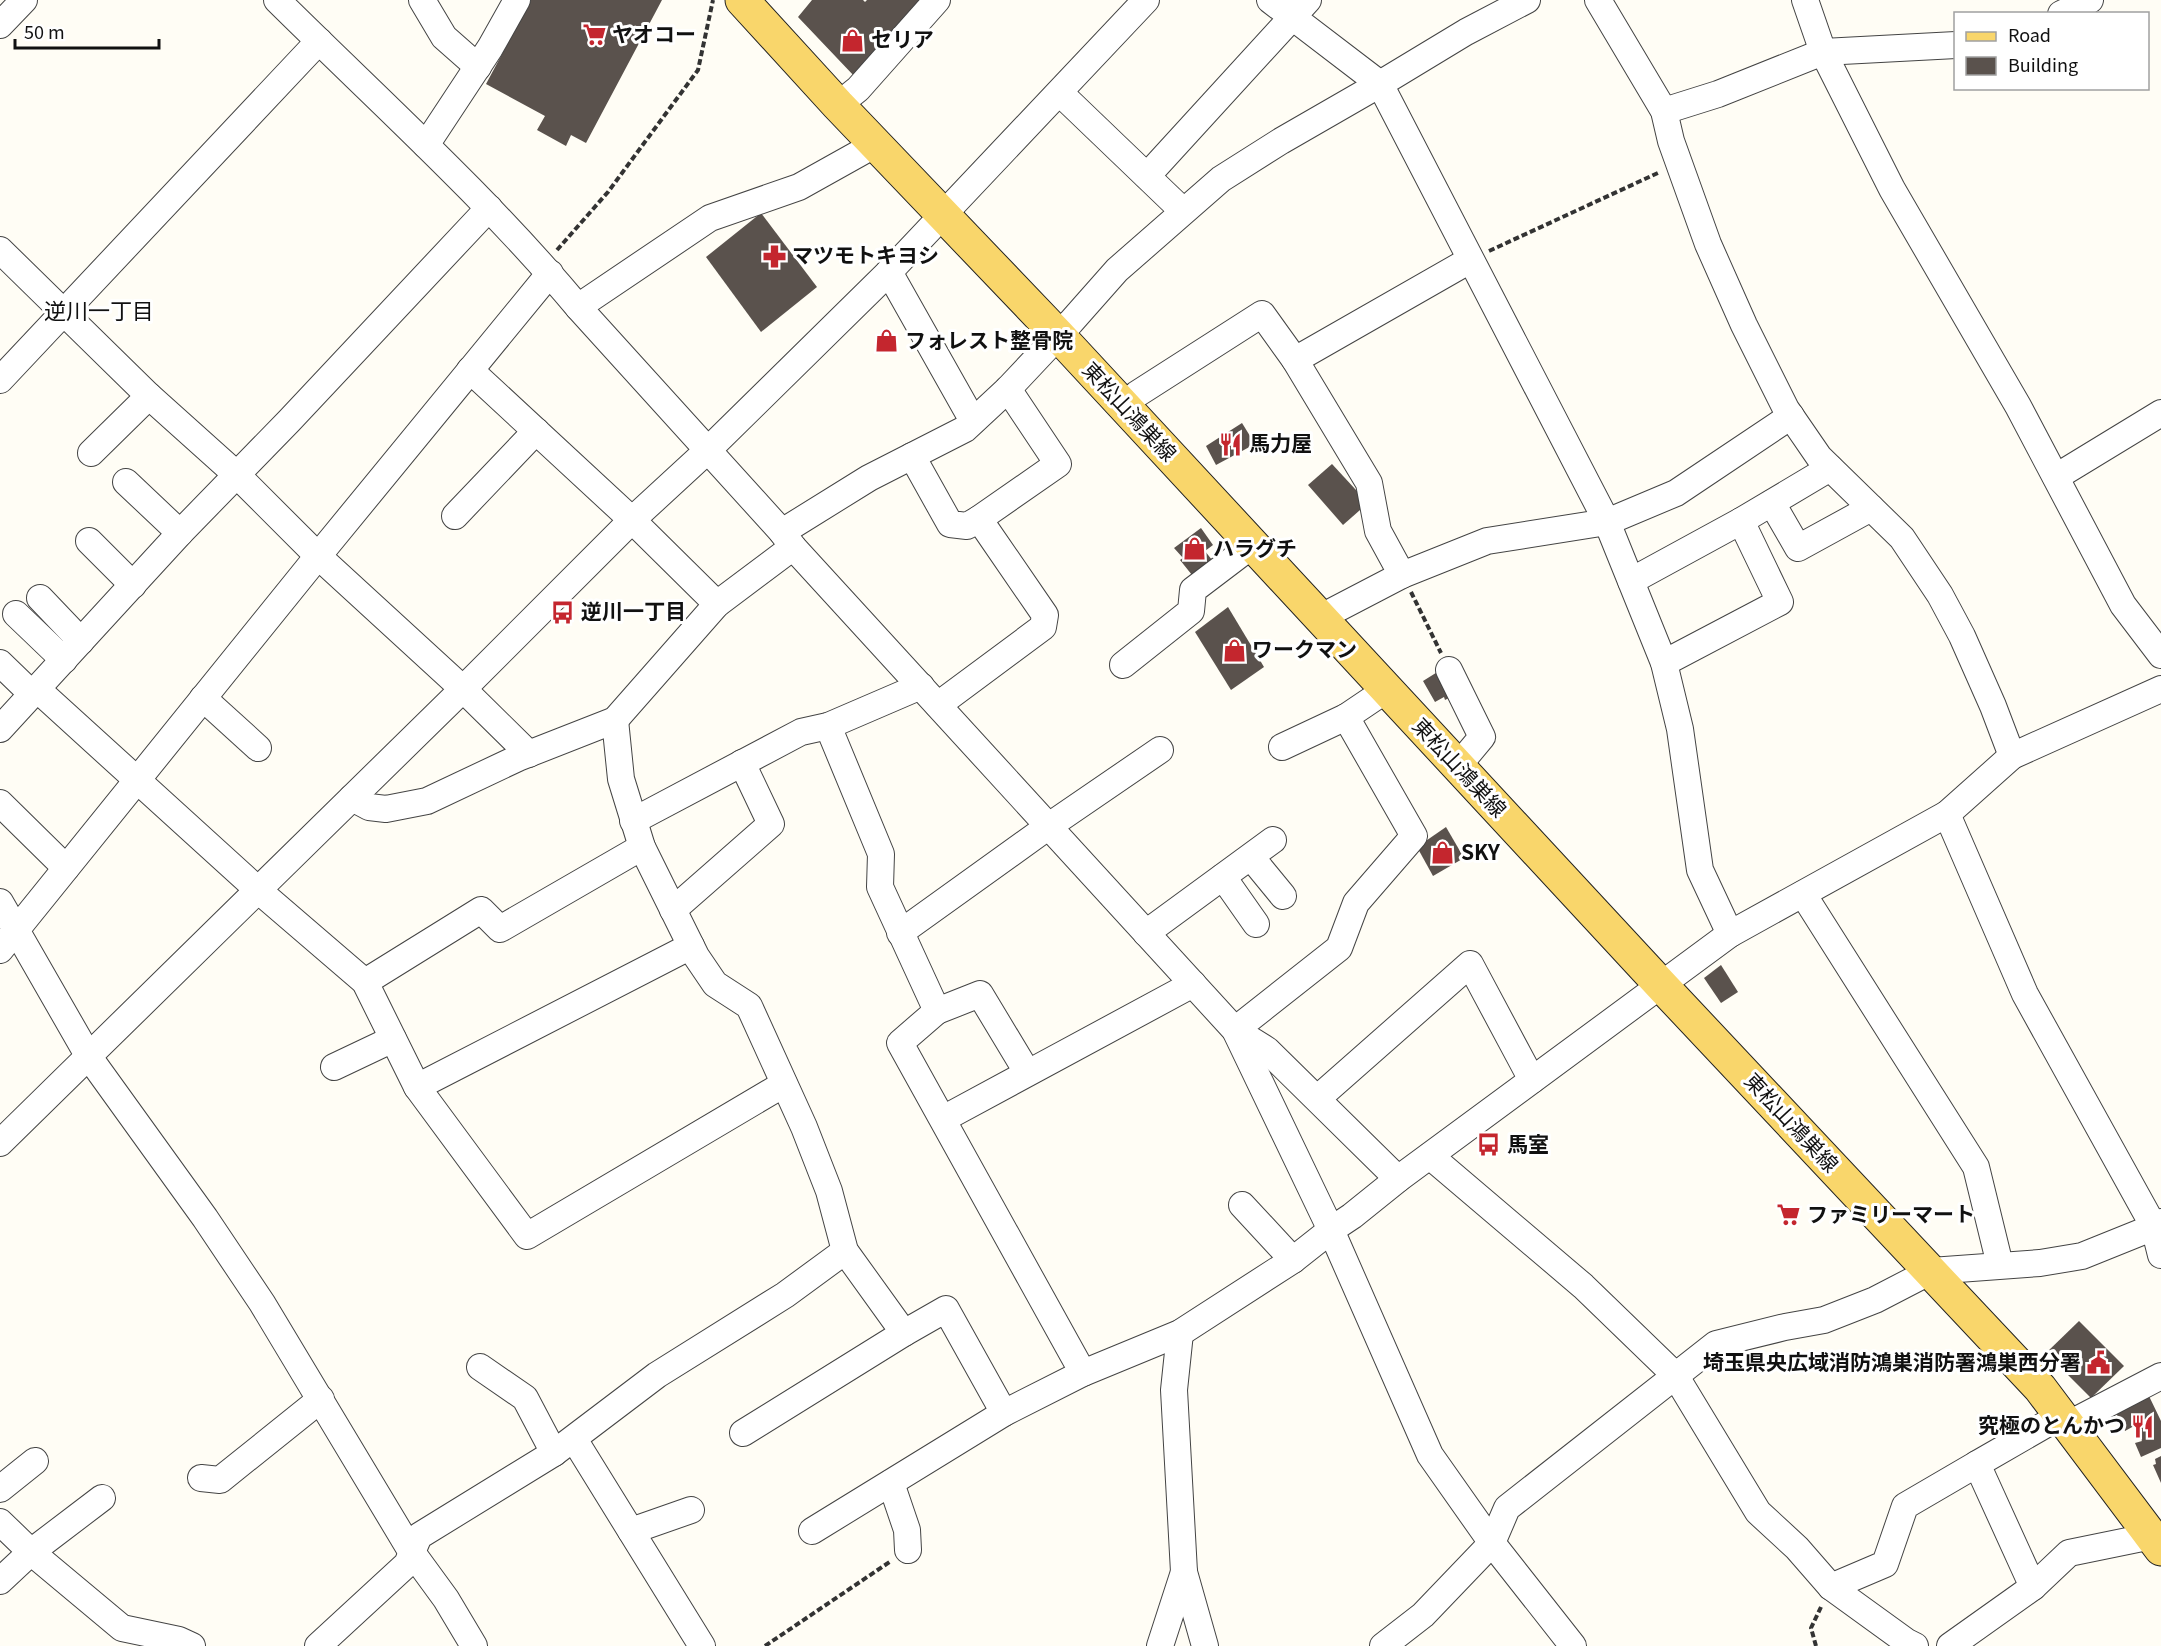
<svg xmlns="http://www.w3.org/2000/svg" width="2161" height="1646" font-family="Georgia,'Noto Sans JP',serif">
  <rect width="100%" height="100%" fill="#fffdf5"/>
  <g fill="#5a524d">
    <polygon points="531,0 662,0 586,143 571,135 566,146 537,130 545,116 486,84"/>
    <polygon points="812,0 863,0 865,2 867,0 920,0 855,77 798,17"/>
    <polygon points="761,213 817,287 761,332 706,257"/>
    <polygon points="1242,423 1255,444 1216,465 1206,446"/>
    <polygon points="1332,464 1368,503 1343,525 1308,485"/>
    <polygon points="1201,528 1213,545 1205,551 1212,560 1192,575 1180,560 1183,558 1174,548"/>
    <polygon points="1228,607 1264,667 1231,690 1195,632"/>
    <polygon points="1439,671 1453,696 1445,700 1444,697 1435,702 1423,681"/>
    <polygon points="1446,827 1464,858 1433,876 1417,847"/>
    <polygon points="1721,965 1738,992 1721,1003 1704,978"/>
    <polygon points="2079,1321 2124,1366 2091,1398 2046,1353"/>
    <polygon points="2148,1394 2161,1421 2161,1448 2141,1457 2135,1443 2142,1441 2134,1426 2125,1431 2114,1409"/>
    <polygon points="2161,1456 2161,1483 2153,1465 2156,1464 2155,1459"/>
  </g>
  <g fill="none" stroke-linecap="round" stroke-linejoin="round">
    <defs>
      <g id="minor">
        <path d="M277,0C379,101 486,197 578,307L782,532L793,547L1235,1030L1331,1230L1352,1216L1398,1179L1730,934L1947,814L2012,756L2161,689"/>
        <polyline points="422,0 444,37 478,67"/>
        <polyline points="1270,0 1380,84 1607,522 1664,663 1680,729 1700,870 1730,934"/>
        <polyline points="1598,0 1664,111 1671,141 1708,244 1744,325 1786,409 1819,457 1902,538 1940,595 1962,636 1993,706 2012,756"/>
        <polyline points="1805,0 1823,52 1892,189 2018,406 2123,605 2161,655"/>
        <polyline points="2061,14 2090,0"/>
        <polyline points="0,25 24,0"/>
        <polyline points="1060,93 1183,211"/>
        <polyline points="838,105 858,89 937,0"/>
        <polyline points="1664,111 1718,94 1823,52 1956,45"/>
        <polyline points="426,145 490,48 517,0"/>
        <polyline points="1147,176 1308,0"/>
        <polyline points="0,250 149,396 237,475 318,556 463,689 529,754"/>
        <polyline points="889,272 973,421"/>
        <polyline points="578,307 710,218 799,187 876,144"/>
        <polyline points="1295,360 1369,483 1378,531 1402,575"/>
        <polyline points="470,370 632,520 717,604"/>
        <polyline points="0,380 319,41"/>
        <polyline points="1123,406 1137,394 1262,314 1295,360 1470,260"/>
        <polyline points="91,453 149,396"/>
        <polyline points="912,456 950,524 967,526 979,519 1045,615 1043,627 938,705"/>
        <polyline points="2056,477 2161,413"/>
        <polyline points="126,482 180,533"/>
        <polyline points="1772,503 1798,548 1871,508"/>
        <polyline points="455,516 536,431"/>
        <polyline points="979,519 1058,464 1008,389"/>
        <polyline points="782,532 869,478 965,429 1008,389 1071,322 1117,270 1221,179 1281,141 1380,84 1466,32 1527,0"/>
        <polyline points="89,541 133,585"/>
        <polyline points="1631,581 1741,521 1830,468"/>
        <polyline points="40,598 81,641"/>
        <polyline points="16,614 64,660"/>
        <polyline points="1321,621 1331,612 1402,575 1487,541 1607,522 1676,493 1791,416"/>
        <polyline points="0,663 32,694"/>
        <polyline points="1664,663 1780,602 1741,521"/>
        <polyline points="1123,665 1191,611 1193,590 1251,546"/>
        <polyline points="1449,670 1482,737 1457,767"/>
        <polyline points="37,689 258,890 365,982 417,1087 691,946"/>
        <polyline points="1386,690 1346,717 1414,836 1356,903 1339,948 1235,1030 1267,1050 1398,1179"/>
        <polyline points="203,698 258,748"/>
        <polyline points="615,720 621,779 642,847 696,956 715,984 749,1006 804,1127 829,1191 845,1251 904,1333 946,1309 1004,1413"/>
        <polyline points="828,726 881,854 880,887 937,1011 900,1043 1083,1373"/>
        <polyline points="0,729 180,533 289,421 489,208"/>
        <polyline points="1282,747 1346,717"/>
        <polyline points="352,798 369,807 386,809 427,801 518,758 615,720 717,604 793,547"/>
        <polyline points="0,803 66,868"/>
        <polyline points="1947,814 2025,994 2154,1227 2161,1255"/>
        <polyline points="633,821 801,732 828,726 921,686"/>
        <polyline points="1251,857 1283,896"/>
        <polyline points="1223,877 1256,924"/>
        <polyline points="1803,894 1976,1167 2000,1265"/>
        <polyline points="0,902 89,1057 205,1218 262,1303 411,1551 446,1599 474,1646"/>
        <polyline points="673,910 771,824 742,763"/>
        <polyline points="900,933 1049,826 1160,750"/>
        <polyline points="1146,933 1273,840"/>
        <polyline points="0,950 318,556 550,273"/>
        <polyline points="365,982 481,910 500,929 642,847"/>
        <polyline points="937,1011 980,994 1027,1072"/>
        <polyline points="334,1067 393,1039"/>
        <polyline points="417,1087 527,1236 784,1084"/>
        <polyline points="1318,1098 1470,964 1532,1080"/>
        <polyline points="943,1119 1193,984"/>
        <polyline points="0,1143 463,689 632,520 708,450 889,272 1146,0"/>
        <polyline points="1430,1156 1583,1286 1675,1375 1758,1512 1797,1548 1831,1587 1907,1642 1915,1646"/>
        <polyline points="1242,1205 1293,1260"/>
        <polyline points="1180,1333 1174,1390 1184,1572 1205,1646"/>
        <polyline points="480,1367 525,1398 554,1453"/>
        <polyline points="2069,1424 2161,1376"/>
        <polyline points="743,1433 904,1333"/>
        <polyline points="574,1439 702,1646"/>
        <polyline points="201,1478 220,1480 321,1399"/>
        <polyline points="891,1483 907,1530 908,1550"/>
        <polyline points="0,1489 35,1461"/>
        <polyline points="0,1522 31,1552 122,1628 179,1640 192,1646"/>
        <polyline points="631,1531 691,1510"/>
        <polyline points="812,1531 1004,1413 1083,1373 1180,1333 1293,1260 1331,1230 1430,1455 1492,1543 1573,1646"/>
        <polyline points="0,1581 31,1552 102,1498"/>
        <polyline points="1831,1587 1885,1564 1905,1506 1977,1464"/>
        <polyline points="2033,1587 2069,1553 2152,1536"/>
        <polyline points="318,1646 407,1564 419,1536 554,1453 657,1375 785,1295 845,1251"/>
        <polyline points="1160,1646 1184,1572"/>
        <polyline points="1383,1646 1423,1615 1492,1543 1507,1508 1716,1344 1785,1327 1824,1320 1875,1300 1931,1271 2040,1263 2082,1256 2154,1227 2161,1222"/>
        <polyline points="1950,1646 2033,1587 1977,1464 2062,1415"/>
      </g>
      <polyline id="major" points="742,0 838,105 1058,335 1661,985 2040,1388 2161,1549"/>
    </defs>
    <use href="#minor" stroke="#444" stroke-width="28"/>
    <use href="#major" stroke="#222" stroke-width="35"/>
    <g stroke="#333" stroke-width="4" stroke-dasharray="6 3" stroke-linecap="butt">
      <polyline points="557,250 608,192 698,70 713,0"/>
      <polyline points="1489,251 1660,172"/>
      <polyline points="1411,592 1441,653"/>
      <polyline points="765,1646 891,1561"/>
      <polyline points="1816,1646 1811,1628 1821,1607"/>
    </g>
    <use href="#minor" stroke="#fff" stroke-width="26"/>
    <use href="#major" stroke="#f9d66b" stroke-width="33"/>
  </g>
  <defs>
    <symbol id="supermarket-bare" viewBox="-9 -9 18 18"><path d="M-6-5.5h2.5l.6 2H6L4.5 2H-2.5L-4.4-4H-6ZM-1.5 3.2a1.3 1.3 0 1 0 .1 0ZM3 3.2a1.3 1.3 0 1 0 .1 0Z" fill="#c4262e" stroke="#fff" stroke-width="2.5" paint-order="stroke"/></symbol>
    <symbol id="shop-bare" viewBox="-9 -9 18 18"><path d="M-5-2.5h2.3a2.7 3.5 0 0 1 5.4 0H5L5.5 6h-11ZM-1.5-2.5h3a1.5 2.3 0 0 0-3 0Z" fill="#c4262e" stroke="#fff" stroke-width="2.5" paint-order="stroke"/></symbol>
    <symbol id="pharmacy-bare" viewBox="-9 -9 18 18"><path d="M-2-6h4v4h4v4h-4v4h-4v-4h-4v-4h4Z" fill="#c4262e" stroke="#fff" stroke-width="2.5" paint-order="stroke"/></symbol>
    <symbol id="restaurant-bare" viewBox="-9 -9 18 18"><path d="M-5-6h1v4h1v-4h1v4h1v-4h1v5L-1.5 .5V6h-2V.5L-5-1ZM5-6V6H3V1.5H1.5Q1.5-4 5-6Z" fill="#c4262e" stroke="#fff" stroke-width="2.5" paint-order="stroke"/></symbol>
    <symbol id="bus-bare" viewBox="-9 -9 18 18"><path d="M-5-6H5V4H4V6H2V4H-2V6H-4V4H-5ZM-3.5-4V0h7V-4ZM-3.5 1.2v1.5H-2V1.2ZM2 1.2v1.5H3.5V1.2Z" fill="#c4262e" stroke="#fff" stroke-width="2.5" paint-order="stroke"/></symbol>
    <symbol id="civic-bare" viewBox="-9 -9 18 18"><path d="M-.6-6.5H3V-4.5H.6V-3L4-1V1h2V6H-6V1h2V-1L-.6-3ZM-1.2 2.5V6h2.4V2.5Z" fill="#c4262e" stroke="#fff" stroke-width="2.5" paint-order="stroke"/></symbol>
  </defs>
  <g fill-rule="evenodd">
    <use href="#supermarket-bare" x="578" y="18" width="33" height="33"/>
    <use href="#shop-bare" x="836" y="24" width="33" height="33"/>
    <use href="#pharmacy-bare" x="758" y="240" width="33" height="33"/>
    <use href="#shop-bare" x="870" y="324" width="33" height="33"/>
    <use href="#restaurant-bare" x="1214" y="428" width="33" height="33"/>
    <use href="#shop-bare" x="1178" y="532" width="33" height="33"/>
    <use href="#bus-bare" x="546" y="596" width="33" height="33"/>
    <use href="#shop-bare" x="1218" y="634" width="33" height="33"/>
    <use href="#shop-bare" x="1426" y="836" width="33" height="33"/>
    <use href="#bus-bare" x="1472" y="1128" width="33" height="33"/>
    <use href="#supermarket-bare" x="1772" y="1198" width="33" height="33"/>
    <use href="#civic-bare" x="2082" y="1346" width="33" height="33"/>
    <use href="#restaurant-bare" x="2126" y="1410" width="33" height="33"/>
  </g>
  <g text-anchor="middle" stroke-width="6" stroke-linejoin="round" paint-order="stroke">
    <g font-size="21" font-weight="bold" fill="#111" stroke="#fff" text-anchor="start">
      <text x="612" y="42">ヤオコー</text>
      <text x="871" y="47">セリア</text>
      <text x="792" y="263">マツモトキヨシ</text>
      <text x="905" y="348">フォレスト整骨院</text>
      <text x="1249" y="451">馬力屋</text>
      <text x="1213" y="556">ハラグチ</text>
      <text x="581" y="619">逆川一丁目</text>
      <text x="1252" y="657">ワークマン</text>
      <text x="1461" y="860">SKY</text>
      <text x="1507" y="1152">馬室</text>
      <text x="1807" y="1222">ファミリーマート</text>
      <text x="2081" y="1370" text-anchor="end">埼玉県央広域消防鴻巣消防署鴻巣西分署</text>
      <text x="2125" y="1433" text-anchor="end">究極のとんかつ</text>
    </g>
    <g font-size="21" fill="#111" stroke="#fff">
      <text transform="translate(1129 412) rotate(47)" y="7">東松山鴻巣線</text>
      <text transform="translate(1459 768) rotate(47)" y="7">東松山鴻巣線</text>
      <text transform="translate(1791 1123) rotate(47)" y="7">東松山鴻巣線</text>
    </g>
    <g font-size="22" fill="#111" stroke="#fff">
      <text x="99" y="319">逆川一丁目</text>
    </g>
  </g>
  <rect x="1954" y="12" width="195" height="78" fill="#ffffff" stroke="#a0a0a0" stroke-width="1.5"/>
  <rect x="1966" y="32" width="30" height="9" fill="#f9d66b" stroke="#a0a0a0" stroke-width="1.5"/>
  <text x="2008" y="42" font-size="18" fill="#111111">Road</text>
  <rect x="1966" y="57" width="30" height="18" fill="#5a524d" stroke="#a0a0a0" stroke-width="1.5"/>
  <text x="2008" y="72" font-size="18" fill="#111111">Building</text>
  <path d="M15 39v9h144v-9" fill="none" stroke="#111111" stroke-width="3"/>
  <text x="24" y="39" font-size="18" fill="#111111" stroke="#ffffff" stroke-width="4.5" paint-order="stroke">50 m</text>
</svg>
